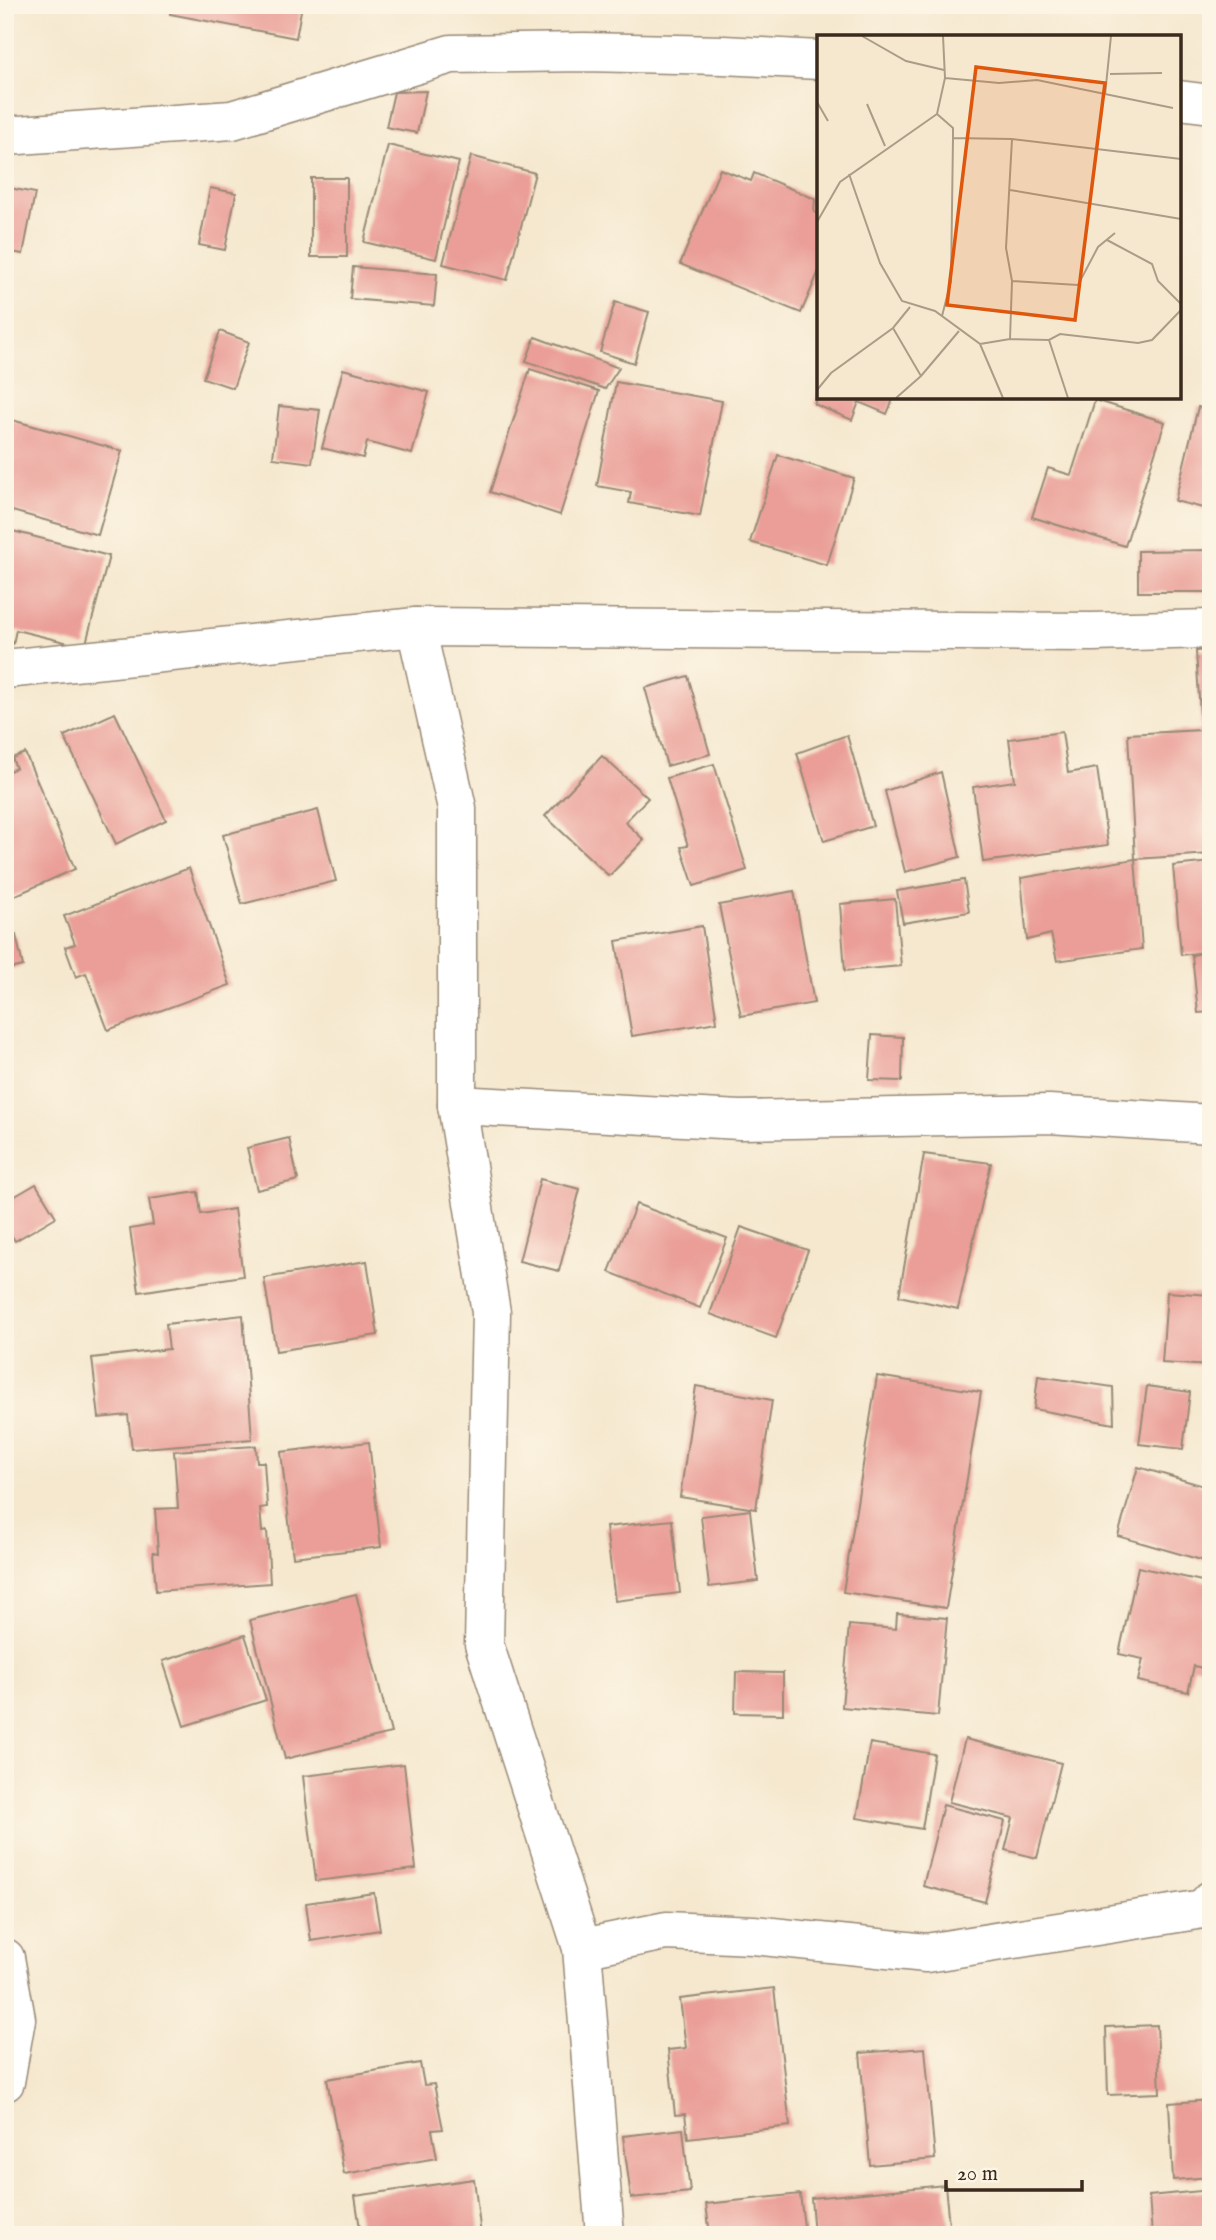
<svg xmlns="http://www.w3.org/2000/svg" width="1216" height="2240" font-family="'IM FELL English',serif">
  <rect width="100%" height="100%" fill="#fcf5e5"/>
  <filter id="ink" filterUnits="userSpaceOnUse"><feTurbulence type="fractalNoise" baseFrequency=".0143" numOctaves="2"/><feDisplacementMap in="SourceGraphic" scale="14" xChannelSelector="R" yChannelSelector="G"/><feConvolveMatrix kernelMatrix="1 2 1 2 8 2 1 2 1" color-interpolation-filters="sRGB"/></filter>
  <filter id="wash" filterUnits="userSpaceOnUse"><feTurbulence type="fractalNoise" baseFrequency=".00686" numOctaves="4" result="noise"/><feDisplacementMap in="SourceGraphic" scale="28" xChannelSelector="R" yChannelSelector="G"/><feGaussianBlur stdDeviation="1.57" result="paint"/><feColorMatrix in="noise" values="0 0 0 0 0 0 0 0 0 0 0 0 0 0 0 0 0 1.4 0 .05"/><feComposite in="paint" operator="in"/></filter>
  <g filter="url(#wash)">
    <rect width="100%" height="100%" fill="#f5e8cf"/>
    <g id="blocks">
      <g fill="#ea9e97">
        <polygon points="171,5 302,5 296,38 170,14"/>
        <polygon points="426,91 417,133 386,127 394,92"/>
        <polygon points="388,145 459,162 436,259 364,242"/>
        <polygon points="471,156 535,173 507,280 443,264"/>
        <polygon points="720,169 751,181 754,173 815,199 814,212 819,214 819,271 801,313 680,264"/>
        <rect x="311" y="178" width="36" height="79"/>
        <polygon points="5,187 35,193 23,254 5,251"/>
        <polygon points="210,188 236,193 225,250 199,245"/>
        <polygon points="353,267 437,274 434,306 350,299"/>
        <polygon points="615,302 649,312 634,363 600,352"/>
        <polygon points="220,331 249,342 233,388 203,378"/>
        <polygon points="535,337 619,368 605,389 526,361"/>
        <polygon points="343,369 429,392 412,454 367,442 363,458 322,448"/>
        <polygon points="530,369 599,391 560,515 490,492"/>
        <polygon points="616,382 722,401 700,516 629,503 631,492 597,486"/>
        <polygon points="819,392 819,397 894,397 887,414 859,402 852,420 814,404"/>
        <polygon points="1095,400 1165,422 1125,546 1032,517 1048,468 1071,475"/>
        <polygon points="279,406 320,410 312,463 273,458"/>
        <polygon points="1198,407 1211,411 1211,510 1175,501"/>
        <polygon points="5,418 122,451 98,535 5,509"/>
        <polygon points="778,455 854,478 827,565 750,542"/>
        <polygon points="5,529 109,556 85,647 16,630 13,644 5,642"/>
        <polygon points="1208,550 1207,592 1138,592 1138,551"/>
        <polygon points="1211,650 1211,854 1135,859 1142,949 1057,961 1051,934 1027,940 1021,878 1135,859 1128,734 1201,730 1196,651"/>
        <polygon points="688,676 710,754 667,766 645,688"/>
        <polygon points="115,713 166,820 116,844 64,736"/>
        <polygon points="1062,732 1068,773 1097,768 1108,845 983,862 973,787 1015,781 1009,739"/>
        <polygon points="847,735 873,826 824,841 797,753"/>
        <polygon points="25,753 75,869 5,900 5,773 16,768 12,758"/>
        <polygon points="602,756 648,798 625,822 644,840 609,876 545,816"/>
        <polygon points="714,764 747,870 694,886 681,847 688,846 667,778"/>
        <polygon points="941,772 960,857 905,872 885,791"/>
        <polygon points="318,810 336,881 242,904 223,835"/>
        <polygon points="1211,862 1211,1012 1198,1013 1192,955 1208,952 1181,955 1173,866"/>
        <polygon points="189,868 230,985 108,1030 86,973 76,977 65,947 75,944 64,916"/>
        <polygon points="964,880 969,912 903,923 897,891"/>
        <polygon points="794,891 814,1003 741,1016 719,905"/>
        <polygon points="895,899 901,966 845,971 840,904"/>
        <polygon points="702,926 717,1022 632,1036 616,941"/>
        <polygon points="16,935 23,966 5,970 5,938"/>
        <polygon points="872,1035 903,1037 902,1081 869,1080"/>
        <polygon points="289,1138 298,1180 257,1190 247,1148"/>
        <polygon points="924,1154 991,1163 958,1309 899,1296"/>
        <polygon points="540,1179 580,1189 559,1271 519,1261"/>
        <polygon points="36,1184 56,1217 15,1241 5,1225 5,1202"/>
        <polygon points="198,1192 201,1214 234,1209 243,1276 139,1292 130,1229 153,1225 149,1199"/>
        <polygon points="636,1204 727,1238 700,1308 609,1272"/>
        <polygon points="741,1227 808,1250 776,1338 710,1314"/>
        <polygon points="367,1261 378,1335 276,1351 264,1278"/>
        <polygon points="1167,1292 1211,1295 1211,1366 1162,1363"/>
        <polygon points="243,1315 252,1439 132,1449 128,1415 99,1418 92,1358 169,1349 166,1324"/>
        <polygon points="877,1376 981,1392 946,1608 843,1592"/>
        <polygon points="1038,1376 1113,1387 1114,1424 1034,1409"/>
        <polygon points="696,1386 772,1400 756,1509 680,1497"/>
        <polygon points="1147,1386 1190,1392 1183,1449 1139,1444"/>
        <polygon points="369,1442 381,1547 293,1557 281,1452"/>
        <polygon points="256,1446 257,1462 264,1462 267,1507 260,1508 262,1532 267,1531 270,1583 156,1591 153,1552 158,1553 155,1509 178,1508 174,1451"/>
        <polygon points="1138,1467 1211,1488 1211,1552 1208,1562 1118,1536"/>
        <polygon points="750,1510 758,1581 709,1587 701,1516"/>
        <polygon points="672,1520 680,1593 615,1601 606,1527"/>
        <polygon points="1138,1567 1211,1583 1211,1670 1194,1666 1188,1692 1138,1681 1143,1659 1119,1654"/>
        <polygon points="356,1594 391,1733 285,1759 250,1620"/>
        <polygon points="897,1614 947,1618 938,1716 842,1707 849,1625 896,1629"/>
        <polygon points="245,1635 266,1700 184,1726 163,1661"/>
        <polygon points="736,1672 783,1673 783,1714 735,1713"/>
        <polygon points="965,1739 1061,1763 1037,1858 1005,1850 1013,1818 949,1802"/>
        <polygon points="870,1743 934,1754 922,1829 857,1818"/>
        <polygon points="404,1764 416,1869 316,1881 303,1776"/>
        <polygon points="943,1805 1005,1821 985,1902 923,1886"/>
        <polygon points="374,1893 380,1930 311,1941 306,1903"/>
        <polygon points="774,1988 790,2126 688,2138 685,2114 675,2115 668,2050 686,2048 680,1999"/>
        <polygon points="1157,2025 1160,2093 1108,2095 1106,2027"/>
        <polygon points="925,2048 935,2159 870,2165 860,2053"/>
        <polygon points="420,2063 424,2085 434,2084 443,2129 432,2130 437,2158 344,2174 327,2079"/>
        <polygon points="1211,2100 1211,2177 1173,2180 1169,2103"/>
        <polygon points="683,2129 690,2192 631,2198 623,2136"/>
        <polygon points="474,2179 481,2235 361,2235 355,2196"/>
        <polygon points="945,2185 950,2235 814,2235 811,2198"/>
        <polygon points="1211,2190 1211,2235 1152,2235 1149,2196"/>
        <polygon points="800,2194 805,2235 710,2235 706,2204"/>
      </g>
    </g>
  </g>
  <g filter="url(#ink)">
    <use href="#blocks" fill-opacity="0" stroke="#988976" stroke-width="2"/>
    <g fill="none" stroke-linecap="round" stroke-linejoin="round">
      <defs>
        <g id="minor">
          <polyline points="1179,100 1211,104"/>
          <polyline points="5,136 232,120 451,54 584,52 723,55 819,60"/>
          <polyline points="416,627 457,808 457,1105 491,1312 484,1644 582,1948 605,2235"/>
          <polyline points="5,669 416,627 1092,632 1211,629"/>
          <polyline points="457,1105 740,1120 1049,1114 1211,1124"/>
          <polyline points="582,1948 666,1931 753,1935 926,1953 1203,1909 1211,1900"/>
          <polyline points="5,1958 16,2019 5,2082"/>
        </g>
      </defs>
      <use href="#minor" stroke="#988976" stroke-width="41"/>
      <use href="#minor" stroke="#fff" stroke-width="38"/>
    </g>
  </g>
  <g transform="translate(817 35)">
    <rect width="364" height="364" fill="#f5e8cf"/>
    <path fill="none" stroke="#ab9c88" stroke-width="2" d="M45,1L89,26L127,35M293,39L345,38M128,43L182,48L220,45L356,73M288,60L294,1M0,67L11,86M50,69L68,111M120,79L136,93V103L195,104L364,124M32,139L63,228L85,266L118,276L163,309L186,363M193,155L364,184M0,187L23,147L120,79L128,43L126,1M290,205L335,229L341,246L364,269M195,246L261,250L281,212L298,198M125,281L134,246L136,103M76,293L104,341L79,363M193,304L195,246L189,213L195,104M232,305L251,363M163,309L193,304L232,305L243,299L321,308L335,305L364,275M104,341L142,296M0,355L14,338L76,293L93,272"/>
    <path fill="#df570d" fill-opacity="0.15" stroke="#df570d" stroke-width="3.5" d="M159,32L288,48L258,285L130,270Z"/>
    <rect width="364" height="364" fill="none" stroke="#3b2a1e" stroke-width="3.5"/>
  </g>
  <rect width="1216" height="2240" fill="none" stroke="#fcf5e5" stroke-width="28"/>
  <path d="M946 2180v10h136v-10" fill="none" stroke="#3b2a1e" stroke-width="3.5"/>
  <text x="957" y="2180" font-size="21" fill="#3b2a1e" stroke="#fcf5e5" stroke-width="5" paint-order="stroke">20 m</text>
</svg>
